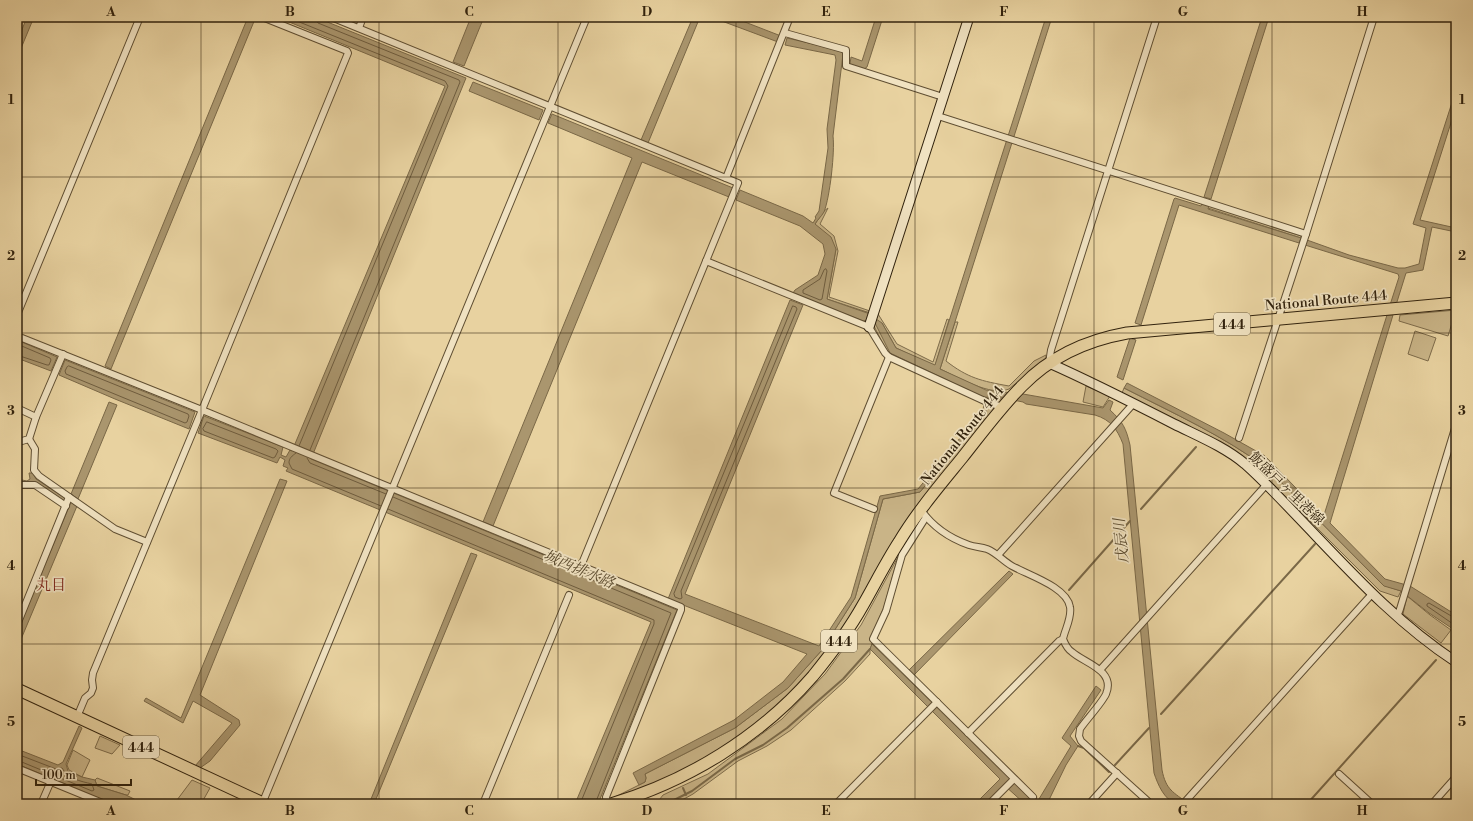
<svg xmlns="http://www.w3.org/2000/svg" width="1473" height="821" font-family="'Libre Bodoni','Noto Serif JP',serif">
  <rect width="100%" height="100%" fill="#e8d2a0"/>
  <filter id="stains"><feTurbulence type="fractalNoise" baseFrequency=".005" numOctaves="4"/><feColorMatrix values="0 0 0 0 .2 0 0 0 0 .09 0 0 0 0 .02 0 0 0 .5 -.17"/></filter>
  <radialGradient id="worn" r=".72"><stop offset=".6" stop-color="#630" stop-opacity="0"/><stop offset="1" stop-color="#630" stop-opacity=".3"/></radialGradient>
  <g fill="#c9b487" stroke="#7d6b4a">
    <polygon points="1209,205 1301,235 1301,238 1208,208"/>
    <polygon points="828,208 820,224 834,236 838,251 829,297 870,311 868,324 793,293 870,313 827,299 836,249 815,224 824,211"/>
    <polygon points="1456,310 1448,336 1399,321 1400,315"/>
    <polygon points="878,314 897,344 933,362 947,319 949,320 935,366 896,348 882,323 890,353 983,397 1003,398 1001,400 983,398 888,354 873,324 876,315"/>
    <path d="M955,322H958L946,361C968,378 981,381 1009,386L1034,361L1046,355V359L1009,389C991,397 958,377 940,369Z"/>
    <polygon points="1415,331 1436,338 1428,361 1408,354"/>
    <polygon points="1086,386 1110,396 1103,407 1083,402"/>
    <path d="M1124,388C1173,413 1224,436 1268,469L1383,585L1401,591L1398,597L1380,591L1256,467L1223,444L1122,393Z"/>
    <polygon points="984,404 997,408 856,608 837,638 811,672 775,709 733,741 691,766 649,787 613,798 645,782 646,778 645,774 735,728 788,688 822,650 855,598 883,499 920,492 986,411 983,410"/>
    <polygon points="898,557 884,607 870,639 872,644 870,649 870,654 845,681 791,730 767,746 738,761 693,794 675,804 656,804 663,795 708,774 782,719 825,674 861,625"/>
    <polygon points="1407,596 1430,615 1451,630 1441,643 1403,614"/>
    <polygon points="100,736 120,745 112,754 95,748"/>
    <polygon points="73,750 90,760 82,777 69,770 67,765"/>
    <polygon points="97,778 130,791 128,795 126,795 97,786 95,780"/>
    <polygon points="192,780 210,788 201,804 174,804"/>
  </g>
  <g fill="#aa966e" stroke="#7a6847">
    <polygon points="27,17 34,17 17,58 17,42"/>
    <polygon points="248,17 255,19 111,369 105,366"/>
    <polygon points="277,17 315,17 466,78 311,459 677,610 598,804 575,804 651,622 286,471 288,468 283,466 285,460 280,457 277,463 198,433 204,416 283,447 281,455 286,457 290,450 292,451 445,86"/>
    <polygon points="471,17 484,17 464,66 453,62"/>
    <polygon points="693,17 700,17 648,143 641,140"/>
    <polygon points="711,17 732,17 781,36 778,42"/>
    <polygon points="876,17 883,17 867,67 864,69 850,64 851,57 862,61"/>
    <path d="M1046,17H1052L940,369L986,390L1023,394L1103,408L1109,400L1113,402L1110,410C1123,422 1126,428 1130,445L1162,770C1166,790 1173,792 1189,804C1185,804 1179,805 1176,804C1164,799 1158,785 1154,773L1123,444C1117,429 1111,420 1095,415L1026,404L1023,402L1003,398L983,397L890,353L875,323L876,319L882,323L896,348L935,365Z"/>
    <polygon points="1262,17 1269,17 1211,199 1204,197"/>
    <path d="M787,38L839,50L843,54L833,136C835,151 830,197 824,212C821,217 818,219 815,224L831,237L836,249L827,299L870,314L868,320L863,321L793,293L795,290L818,275L825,254L823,244L800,226L736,200L740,190L803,216L813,223L816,218L815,217L819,211L828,148L827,129L836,60L835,55L785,45Z"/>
    <polygon points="473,82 543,110 539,120 469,91"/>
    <polygon points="1456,90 1456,107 1420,220 1456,228 1456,232 1432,227 1423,270 1406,273 1396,305 1390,305 1399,277 1398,274 1305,245 1307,240 1349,255 1398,268 1405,268 1419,264 1426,228 1413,224"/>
    <polygon points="552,114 733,188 729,197 642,162 493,526 483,522 632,158 548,123"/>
    <polygon points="1175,198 1201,206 1202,203 1209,205 1208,209 1301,238 1299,243 1179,205 1141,325 1135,323 1174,199"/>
    <polygon points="790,300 803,305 685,594 819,646 851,597 880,496 918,489 983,410 987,411 920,492 883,499 855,598 822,650 788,688 735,728 645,774 646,778 645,782 639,785 633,773 734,720 783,682 807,654 668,599"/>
    <path d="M1387,315H1393L1330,523L1385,579L1410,586L1456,615V631L1429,613L1401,591L1384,586L1268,469C1224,436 1173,413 1124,388L1127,383L1224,433L1265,456L1322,515H1324Z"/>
    <polygon points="1130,338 1136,340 1123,380 1117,377"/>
    <polygon points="17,340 57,357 51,371 17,358"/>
    <polygon points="65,360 195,412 189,429 115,399 59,375"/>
    <polygon points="109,402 117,405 78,499 71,494"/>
    <polygon points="29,473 33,473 36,479 65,498 65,500 63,501 35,482 27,484 17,481 17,479 27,481 30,479"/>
    <polygon points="280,479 287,481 200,695 239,720 240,725 210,761 200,768 195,766 232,723 193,701 183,723 144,701 146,698 181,718"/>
    <polygon points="71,502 77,506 19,644 17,643 17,632"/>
    <polygon points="471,553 477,555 374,804 369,804"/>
    <polygon points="1009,571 1013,574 914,675 909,670"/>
    <polygon points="872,644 1036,804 1025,804 1004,785 985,804 975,804 1000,779 870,649"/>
    <polygon points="1096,686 1101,690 1070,736 1078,746 1066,765 1047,804 1036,804 1071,746 1062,738"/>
    <polygon points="79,726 82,728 66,764 68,771 82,777 95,780 97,786 126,795 144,804 113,804 17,764 17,749 58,765 63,762"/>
  </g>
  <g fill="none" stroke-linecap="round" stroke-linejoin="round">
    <g stroke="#6e5c3e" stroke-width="1">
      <polyline points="287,17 445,81 448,86 299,446"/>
      <polygon points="826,269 827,271 822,299 820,300 803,293 803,290 820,279 824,270"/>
      <polygon points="793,306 796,307 797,309 681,591 682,598 680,599 675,597 674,594"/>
      <polyline points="17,344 50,358 51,360 49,365 47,365 17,355"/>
      <polygon points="69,366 188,414 189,416 187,422 185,423 66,374 65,371 67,367"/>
      <polygon points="207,422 276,449 278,451 275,457 273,458 204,431 203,429"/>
      <polyline points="310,450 460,82 459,80 318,23 316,20 316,17"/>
      <path d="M296,453C292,456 289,458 289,463L292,469L381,506"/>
      <polyline points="307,458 310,463 386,494"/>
      <polyline points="393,497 671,613 595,804"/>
      <polyline points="388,509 654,620 654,624 580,804"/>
      <polyline points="1456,618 1453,617 1429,603 1427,604 1427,606 1456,626"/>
      <path d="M17,754L56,769L62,768C68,779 80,781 92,784L94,790L92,791L17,760"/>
    </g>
    <g stroke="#7a6847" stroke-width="2">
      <polyline points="1141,509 1196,447"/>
      <polyline points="1069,590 1130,521"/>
      <polyline points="1161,714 1315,544"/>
      <polyline points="1078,746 1084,748 1109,772"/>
      <polyline points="1115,765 1149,728"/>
      <polyline points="683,788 686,795"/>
      <polyline points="672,801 692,791 735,759 763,745 787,728 843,679 870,649"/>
      <polyline points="1307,804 1436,660"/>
    </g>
    <defs>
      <g id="street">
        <polyline points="262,17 347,51 348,53 202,410 681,607 681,610 606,797 607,804"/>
        <polyline points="331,17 738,183 581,566"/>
        <polyline points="359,28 363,17"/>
        <polyline points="785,33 846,50 846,66 943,97"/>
        <polyline points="938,116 1306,234 1239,438"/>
        <polyline points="726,178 790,17"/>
        <polyline points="1306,234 1374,17"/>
        <polyline points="706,261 869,327 885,353 889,357 989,403 1003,407"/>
        <polyline points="17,315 140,17"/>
        <polyline points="17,336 202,410 93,673 92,680 93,688 91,693 85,698 77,717"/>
        <polyline points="1049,363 1051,350 1157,17"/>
        <polyline points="17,408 36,417"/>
        <polyline points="29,439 35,449 34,470 39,476 115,529 147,542"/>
        <polyline points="17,441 22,441 29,439 36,417 63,354"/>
        <polyline points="17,487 18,485 35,485 66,506"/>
        <polyline points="874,509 834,493 889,357"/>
        <path d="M921,510C933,527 949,538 969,545C975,547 981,547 987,549C997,553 1003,561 1012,566C1028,575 1067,587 1070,607C1072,618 1065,629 1063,639C1065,644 1067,649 1072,652C1084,663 1116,670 1106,694C1102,703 1086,720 1080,729L1079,736L1081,741L1151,804"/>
        <polyline points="926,517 902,555 886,611 873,639 1033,797"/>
        <polyline points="998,555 1134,403"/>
        <polyline points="1397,617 1400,609 1456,425"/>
        <polyline points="17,625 69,497"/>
        <polyline points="1100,670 1267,484"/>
        <polyline points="968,733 1059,641 1063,639"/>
        <polyline points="17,768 105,804"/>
        <polyline points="1339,774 1372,804"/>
        <polyline points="41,804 51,781"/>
        <polyline points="262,804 587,17"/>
        <polyline points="483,804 569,595"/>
        <polyline points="836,804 937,702"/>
        <polyline points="989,804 1014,779"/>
        <polyline points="1089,804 1117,773"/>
        <polyline points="1183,804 1372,594"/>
        <polyline points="1432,804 1456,777"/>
      </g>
      <g id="secondary">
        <polyline points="869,327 969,17"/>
        <path d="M1049,363C1092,382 1133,403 1174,424C1198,436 1225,447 1245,464C1264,481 1281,499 1298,517C1348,569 1395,622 1456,662"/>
        <polyline points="634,797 641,804"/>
      </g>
      <g id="highway">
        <polyline points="17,689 265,804"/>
        <path d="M611,804C688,781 760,737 813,676C831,654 849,630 863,605C875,584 886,562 899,542C917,512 940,485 962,458C981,434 1000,408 1022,386C1050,357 1088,340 1127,333L1456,303"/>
      </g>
    </defs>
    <use href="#street" stroke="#5f4e32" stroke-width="8"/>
    <use href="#secondary" stroke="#31220d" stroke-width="11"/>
    <use href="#highway" stroke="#31220d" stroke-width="13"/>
    <use href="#street" stroke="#f0e2c1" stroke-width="6"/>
    <use href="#secondary" stroke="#f0e2c1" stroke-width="9"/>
    <use href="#highway" stroke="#e8d2a0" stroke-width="11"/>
  </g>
  <path fill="none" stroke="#31220d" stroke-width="1" stroke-opacity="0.55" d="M201,17V804M379,17V804M558,17V804M736,17V804M915,17V804M1094,17V804M1272,17V804M17,177H1456M17,333H1456M17,488H1456M17,644H1456"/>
  <g text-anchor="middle" stroke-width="3.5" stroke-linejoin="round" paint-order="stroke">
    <g fill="#f0e2c1" stroke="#6a5c43" stroke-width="1">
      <rect x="1214" y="313" width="36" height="22" rx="3"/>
      <rect x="821" y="630" width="36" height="22" rx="3"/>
      <rect x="123" y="736" width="36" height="22" rx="3"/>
    </g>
    <g font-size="13" font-weight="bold" fill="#31220d">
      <text x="1232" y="329">444</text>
      <text x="839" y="646">444</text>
      <text x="141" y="752">444</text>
    </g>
    <g font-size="14" fill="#31220d" stroke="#f0e2c1">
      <text transform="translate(1326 300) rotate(-5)" y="5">National Route 444</text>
      <text transform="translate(962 435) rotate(-51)" y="5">National Route 444</text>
      <text transform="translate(1287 488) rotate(44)" y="5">飯盛戸ヶ里港線</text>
    </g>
    <g font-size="15" font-style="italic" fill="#5b4b2f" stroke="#f0e2c1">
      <text transform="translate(1121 541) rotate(-95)" y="5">戊辰川</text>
      <text transform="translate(579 569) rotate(23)" y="5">城西排水路</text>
    </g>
    <g font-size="15" fill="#7a1f14" stroke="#f0e2c1">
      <text x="51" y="590">丸目</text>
    </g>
  </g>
  <rect width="1473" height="821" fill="none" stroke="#e8d2a0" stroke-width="44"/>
  <path d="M36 779v6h95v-6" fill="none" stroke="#31220d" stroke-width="2"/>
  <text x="42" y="779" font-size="12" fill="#31220d" stroke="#f0e2c1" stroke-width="3" paint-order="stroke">100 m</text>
  <rect x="22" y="22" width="1429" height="777" fill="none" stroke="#31220d" stroke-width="1.5"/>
  <g font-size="13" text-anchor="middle" font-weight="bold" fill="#31220d">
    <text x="111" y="16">A</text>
    <text x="290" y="16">B</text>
    <text x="469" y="16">C</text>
    <text x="647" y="16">D</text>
    <text x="826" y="16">E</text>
    <text x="1004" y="16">F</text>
    <text x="1183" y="16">G</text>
    <text x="1362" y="16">H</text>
    <text x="11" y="104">1</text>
    <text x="1462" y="104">1</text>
    <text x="11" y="260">2</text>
    <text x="1462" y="260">2</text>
    <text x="11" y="415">3</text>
    <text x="1462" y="415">3</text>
    <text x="11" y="570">4</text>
    <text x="1462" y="570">4</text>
    <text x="11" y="726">5</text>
    <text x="1462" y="726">5</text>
    <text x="111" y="815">A</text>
    <text x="290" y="815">B</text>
    <text x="469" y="815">C</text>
    <text x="647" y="815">D</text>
    <text x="826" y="815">E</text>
    <text x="1004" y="815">F</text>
    <text x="1183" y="815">G</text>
    <text x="1362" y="815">H</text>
  </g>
  <rect width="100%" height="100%" filter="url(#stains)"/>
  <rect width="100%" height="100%" fill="url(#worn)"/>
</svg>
